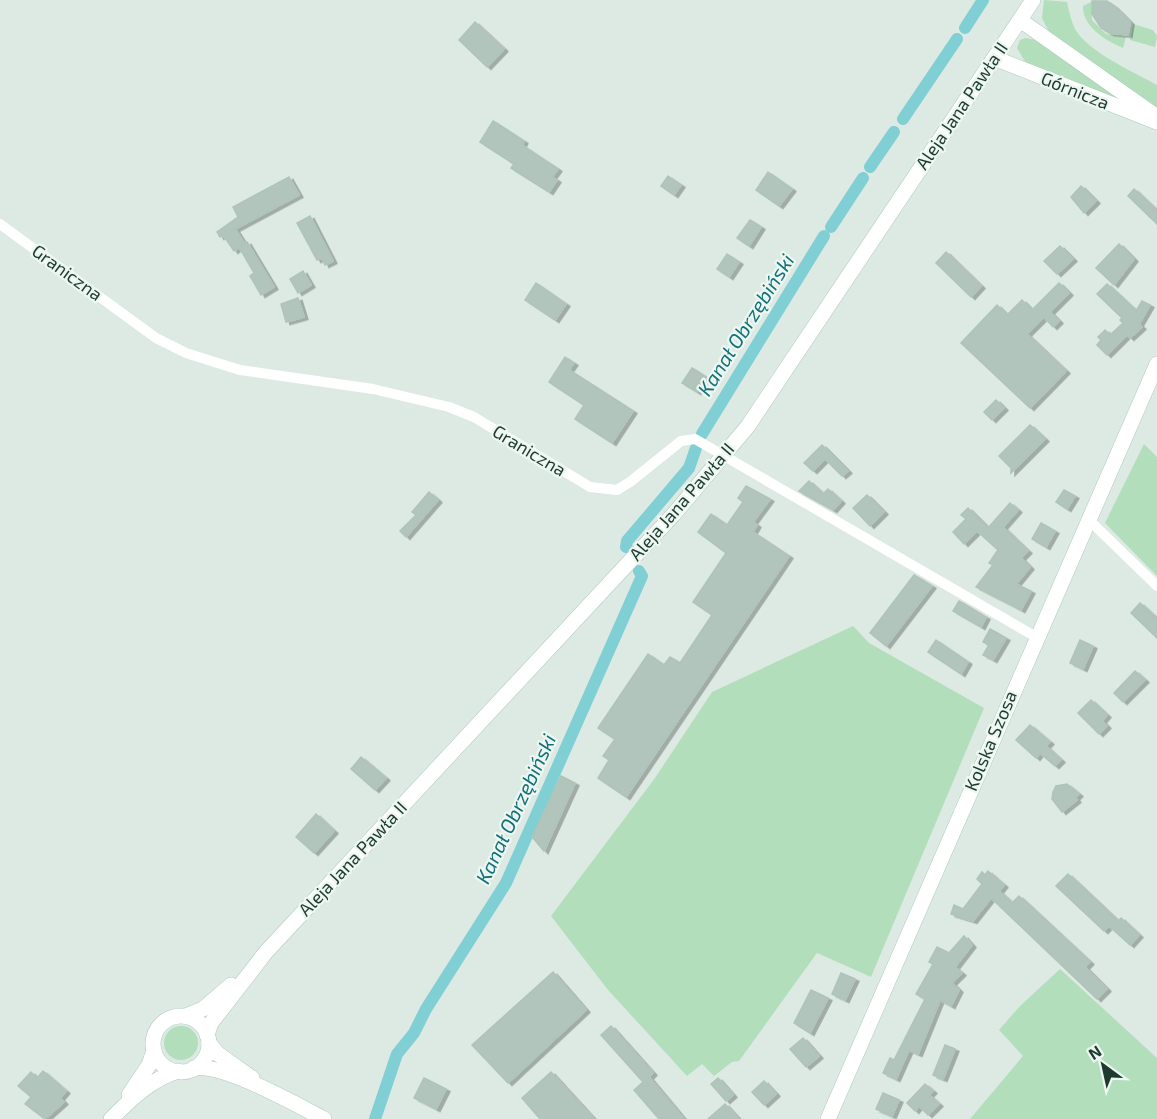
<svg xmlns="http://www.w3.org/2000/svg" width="1157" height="1119" font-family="'Exo 2',sans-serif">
  <defs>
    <filter id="shadow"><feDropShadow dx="4" dy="2.5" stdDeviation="0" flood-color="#0004"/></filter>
  </defs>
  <rect width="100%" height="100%" fill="#ddeae3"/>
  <g fill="#b3debb">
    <path d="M1044,0L1067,2C1069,11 1071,21 1075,29C1088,52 1134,72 1157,85V109L1050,34L1042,18Z"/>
    <path d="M1091,2L1092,20L1106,34L1126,37L1123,48C1106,41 1082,26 1083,6Z"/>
    <polygon points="1133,24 1153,30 1157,36 1155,47 1130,40"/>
    <polygon points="1026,38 1035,40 1140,110 1026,63 1017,48 1020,40"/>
    <polygon points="1144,444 1157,457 1157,576 1105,523"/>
    <polygon points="853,626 869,643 984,708 871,977 817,953 739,1061 732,1062 714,1076 702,1064 687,1076 608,990 551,916 655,778 712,692"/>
    <polygon points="1060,969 1157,1058 1157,1119 970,1119 1023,1056 999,1030 1019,1007"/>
    <circle cx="181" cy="1043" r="17"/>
  </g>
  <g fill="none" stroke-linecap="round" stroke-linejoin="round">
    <g stroke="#80cfd4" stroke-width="12">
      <polyline points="965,28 983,0"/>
      <polyline points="903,119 957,39"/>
      <polyline points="870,167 894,132"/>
      <polyline points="831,227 863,178"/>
      <polyline points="702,434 824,236"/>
      <polyline points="626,547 627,541 689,468 696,448"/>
      <polyline points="375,1119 397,1054 414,1033 426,1009 506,883 642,576 639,571"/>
    </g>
  </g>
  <g fill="#b2c5bc" stroke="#afc4b9" stroke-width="1.5" filter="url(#shadow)">
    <polygon points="1092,1 1107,1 1114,6 1130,22 1128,35 1110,33 1101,28 1092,14"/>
    <polygon points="475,22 504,49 487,67 459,40"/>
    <polygon points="493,121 524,141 522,145 558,169 552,177 557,180 549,192 511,168 514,164 480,142"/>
    <polygon points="768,172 792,189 779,206 756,190"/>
    <polygon points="668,176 681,185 674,195 661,186"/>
    <polygon points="289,177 299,195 235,229 244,243 234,251 223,235 220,237 217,232 238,217 233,207"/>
    <polygon points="1081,186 1096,201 1084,213 1071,197"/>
    <polygon points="1134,189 1157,211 1157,224 1128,196"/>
    <polygon points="310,216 333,261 325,265 322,258 317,260 297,223"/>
    <polygon points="750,220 761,227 749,246 737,238"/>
    <polygon points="247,242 274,287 261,295 250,276 254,273 239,247"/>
    <polygon points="1119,244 1134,259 1114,285 1096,268"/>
    <polygon points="1060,246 1073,259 1057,274 1044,261"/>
    <polygon points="946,252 981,286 971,297 936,263"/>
    <polygon points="727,254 739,262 729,277 717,269"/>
    <polygon points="303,271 311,285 298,293 290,279"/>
    <polygon points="536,283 566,304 555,320 525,300"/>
    <polygon points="1059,283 1069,293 1050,312 1059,321 1053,327 1044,317 1027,334 1066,371 1030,408 961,343 997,305 1007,315 1022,300 1032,310"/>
    <polygon points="1107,284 1136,311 1142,301 1150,305 1139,324 1142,327 1130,338 1127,335 1107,355 1097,345 1101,340 1098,337 1105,330 1110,335 1123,323 1120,320 1122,318 1097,294"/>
    <polygon points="298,298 304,317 286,322 281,304"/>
    <polygon points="565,357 574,363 569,370 633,411 612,443 575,419 584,405 549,382"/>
    <polygon points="692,368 706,377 697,392 682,383"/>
    <polygon points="996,400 1004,408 992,420 984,412"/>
    <polygon points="1030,425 1045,439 1011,473 1011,468 999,456"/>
    <polygon points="822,445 848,471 842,476 825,459 813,471 804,463"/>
    <polygon points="809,481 823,494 828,489 841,501 833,510 799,491"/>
    <polygon points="746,486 770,499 753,522 757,525 753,532 789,556 626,797 598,778 609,760 603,756 615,739 598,728 648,654 664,665 670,657 680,663 712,615 693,602 726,553 698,532 711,514 727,525 743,502 738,498"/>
    <polygon points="1064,490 1075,496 1067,509 1056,502"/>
    <polygon points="429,492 438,500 406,537 400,531 416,515 412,512"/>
    <polygon points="867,495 884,512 870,526 853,508"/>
    <polygon points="1010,503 1018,510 1003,527 1028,551 1021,558 1030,567 1016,584 1031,591 1021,610 976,587 993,565 989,563 998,550 977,531 964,544 953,532 966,519 961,515 968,508 988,528"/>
    <polygon points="1041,523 1055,531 1046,547 1032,539"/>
    <polygon points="914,575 932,586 886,646 870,633"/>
    <polygon points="959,601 986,617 981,627 953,611"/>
    <polygon points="1140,603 1157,619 1157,638 1131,613"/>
    <polygon points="990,629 1006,638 993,660 983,655 989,645 983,642"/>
    <polygon points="936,640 968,662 961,674 928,652"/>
    <polygon points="1080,640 1093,646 1083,669 1070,663"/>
    <polygon points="1135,671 1145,680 1123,702 1114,693"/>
    <polygon points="1091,700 1107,715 1102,721 1107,726 1099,734 1078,713"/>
    <polygon points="1030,725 1050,742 1046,746 1061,760 1055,766 1040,753 1036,758 1016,740"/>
    <polygon points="361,757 386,778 375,790 351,769"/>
    <polygon points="561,776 575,783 544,851 532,837"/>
    <polygon points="1067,784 1079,794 1075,798 1077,800 1062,812 1052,799 1053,792 1056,786"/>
    <polygon points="316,814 334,831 314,853 296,837"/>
    <polygon points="988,871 1004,885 999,891 1012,903 1019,896 1090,962 1085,967 1107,989 1097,999 991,898 973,921 951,914 954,905 963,909 982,884 977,879 982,872 985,875"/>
    <polygon points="1068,874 1118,921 1121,918 1139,935 1130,945 1109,926 1104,931 1056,886"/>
    <polygon points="964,936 972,945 955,967 962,973 952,983 959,990 951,1006 940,1000 918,1054 909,1050 896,1079 883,1073 890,1058 894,1060 925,999 916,994 933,964 929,962 937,947 949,953"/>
    <polygon points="553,972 586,1010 508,1083 472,1045"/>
    <polygon points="841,973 855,979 845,1000 832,994"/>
    <polygon points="811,990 828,998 810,1033 794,1023"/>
    <polygon points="611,1026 653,1073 649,1077 684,1119 659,1119 634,1090 643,1082 601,1035"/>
    <polygon points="803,1038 819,1056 806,1067 790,1049"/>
    <polygon points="945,1045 955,1049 943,1079 933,1075"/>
    <polygon points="43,1071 66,1091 60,1098 64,1102 45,1119 25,1104 31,1097 18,1086 31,1072 37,1078"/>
    <polygon points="551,1072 594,1119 540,1119 522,1098"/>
    <polygon points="424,1078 446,1089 436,1109 414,1098"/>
    <polygon points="718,1078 733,1095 726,1101 711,1084"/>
    <polygon points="764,1081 776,1094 764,1105 752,1092"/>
    <polygon points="925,1084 933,1091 929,1095 939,1104 928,1115 919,1106 915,1111 907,1103"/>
    <polygon points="883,1093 899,1100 892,1116 876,1109"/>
    <polygon points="725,1104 739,1119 708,1119"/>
  </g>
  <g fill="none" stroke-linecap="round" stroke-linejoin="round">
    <defs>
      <g id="secondary">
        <polyline points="1020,20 1157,117"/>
        <polyline points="994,58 1157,122"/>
        <polyline points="186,1016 203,1009 231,985"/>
        <circle cx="181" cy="1044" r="28"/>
        <polyline points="207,1035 211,1023 266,952 674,514 748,426 1033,0"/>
        <polyline points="209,1043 218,1054 252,1078"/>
        <path d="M194,1068C223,1063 297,1105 324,1119"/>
        <polyline points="129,1095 149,1065 154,1050"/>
        <path d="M111,1119C130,1100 151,1079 178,1071"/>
        <polyline points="828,1119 1157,364"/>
      </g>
    </defs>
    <use href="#secondary" stroke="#afcbbe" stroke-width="16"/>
    <g stroke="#fff" stroke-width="10">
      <polyline points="0,224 156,338 186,353 240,370 373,389 449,407 474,417 590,487 617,490 630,482 681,441 695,439 1036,637"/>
      <polyline points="1090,521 1157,586"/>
    </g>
    <use href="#secondary" stroke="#fff" stroke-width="15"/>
  </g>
  <g text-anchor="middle" stroke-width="4.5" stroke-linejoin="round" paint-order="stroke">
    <g font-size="18" fill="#1e3a30" stroke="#edf7f1">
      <text transform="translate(1075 91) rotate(22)" y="6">Górnicza</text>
      <text transform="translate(962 106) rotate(-56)" y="6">Aleja Jana Pawła II</text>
      <text transform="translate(67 273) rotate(36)" y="6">Graniczna</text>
      <text transform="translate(529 451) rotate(31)" y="6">Graniczna</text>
      <text transform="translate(682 502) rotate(-49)" y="6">Aleja Jana Pawła II</text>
      <text transform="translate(991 741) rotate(-67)" y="6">Kolska Szosa</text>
      <text transform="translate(353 859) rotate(-47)" y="6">Aleja Jana Pawła II</text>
    </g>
    <g font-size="20" font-style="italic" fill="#14717a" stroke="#edf7f1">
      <text transform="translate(746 325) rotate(-58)" y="7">Kanał Obrzębiński</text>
      <text transform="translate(516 809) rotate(-65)" y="7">Kanał Obrzębiński</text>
    </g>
  </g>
  <g transform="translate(1103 1065) rotate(327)" stroke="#edf7f1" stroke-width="4.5" paint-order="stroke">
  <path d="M0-4.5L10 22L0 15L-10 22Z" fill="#1e3a30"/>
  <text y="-9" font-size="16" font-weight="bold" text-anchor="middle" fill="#1e3a30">N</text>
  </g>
</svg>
